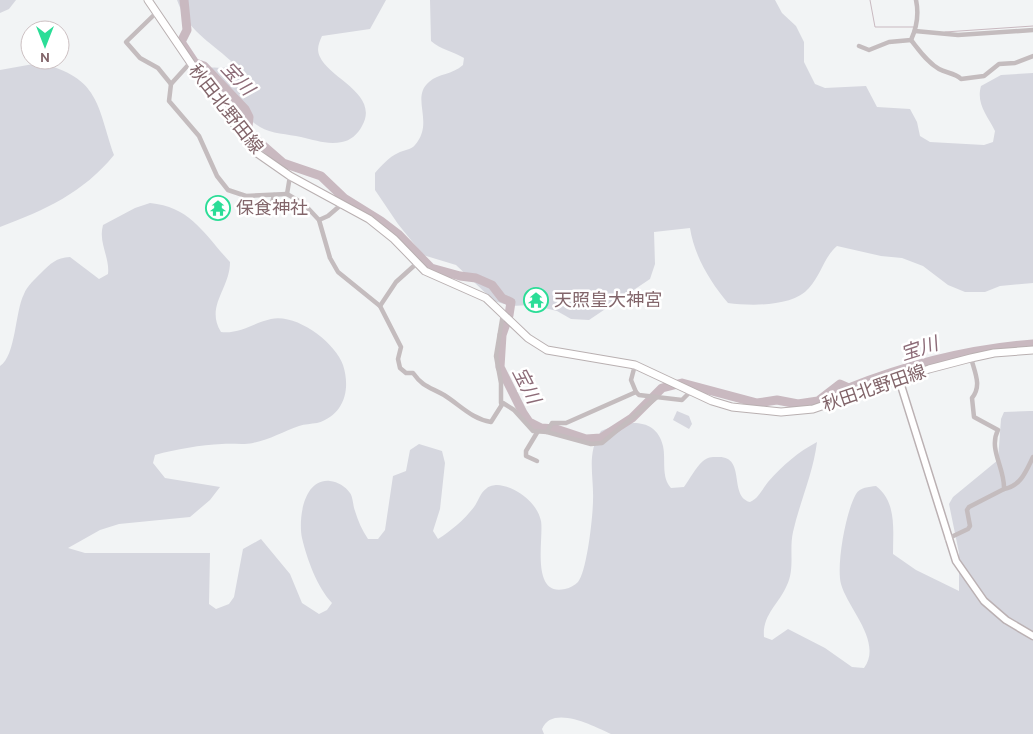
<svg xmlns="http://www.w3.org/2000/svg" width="1033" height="734" font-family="Overpass,'Noto Sans JP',sans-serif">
  <rect width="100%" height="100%" fill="#f2f4f5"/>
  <g fill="#d6d7df">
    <polygon points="0,0 16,0 9,9 0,13"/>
    <path d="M177,0H386L370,29L322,36C319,43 316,49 320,57C330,79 380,94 362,126C358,134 350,141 342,142C327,145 315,140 301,137C288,134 271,134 260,127C238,114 226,89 208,72L210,68C219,66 225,72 231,61C208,40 188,31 177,0Z"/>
    <path d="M430,0H775L782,13L796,26L804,42V62L815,84L825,88L866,86L877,107L910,109L917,122L920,136L930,142L984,145L993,142L995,131C987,115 976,104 981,86L1001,75L1033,73V283L1000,286L985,292H965L948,285L923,266L902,258L881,256L837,246C824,257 821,275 809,288C793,307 751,306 728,303C710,282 694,255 690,228L654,232L655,264L650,279L589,320L571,319L557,311L532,305L511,306L494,301L456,265L423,255L398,224L375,190V173C381,166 389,157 398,153C403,150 411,150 415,145C435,122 410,98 429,82C439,73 452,75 463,65L464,58C453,51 441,50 431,41Z"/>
    <path d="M39,63C100,77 97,106 114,155C83,193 45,210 0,227V70Z"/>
    <path d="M150,203C191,207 204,234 230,262C230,289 205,306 221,332C240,334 253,323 271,319C296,313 335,342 343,365C351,390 344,415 317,423C311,424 305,424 299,426C284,431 269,440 253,443C243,445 232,443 222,444C201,445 176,449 155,455L153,463L165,478L220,487L210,500L190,517L119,524L100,530L68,548L85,553H210L209,604L216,609L229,604L234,597L243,549L261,539L290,574L302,603L319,614L327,610L332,603C317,587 307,559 302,538C298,518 304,478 330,481C338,482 345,486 350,493C353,497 353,506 355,511C358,521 362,530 368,539H378L385,530L393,476L406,471L410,450L419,444L442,451L445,463L440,509L433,531L438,539C451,531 465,519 474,507C479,500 480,493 487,488C489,486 494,485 497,485C504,485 513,489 518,492C529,499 538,508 541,521C544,538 530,597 565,589C570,588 575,585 578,582C587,571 593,516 593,500C594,476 586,453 601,431C623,421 656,415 663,446C666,460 661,477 671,488L684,487C690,479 695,468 703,461C708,457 711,457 717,457C747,455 728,496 750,502C759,498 762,489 768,482C783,465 798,452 817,442C813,474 800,501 793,532C789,550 795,568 787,585C779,604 762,615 764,637L772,640L788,629L825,648L852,667L864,668C883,642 848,609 841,584C836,565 846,511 856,494C860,487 869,487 876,486C897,502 893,530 893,554L916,570L959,591V553L949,504L953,497L998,460L1001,419L1004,412L1030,411H1033V734H611C594,726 552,704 542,729L544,734H0V366C16,356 15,311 24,294C27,286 35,279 41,273C51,263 56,258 70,257L99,279L108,274C110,257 98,243 103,225L135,208Z"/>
    <polygon points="677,411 689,416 692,424 689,429 673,420"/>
  </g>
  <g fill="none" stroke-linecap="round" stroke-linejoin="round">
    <g stroke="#c9b9c0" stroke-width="1">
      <polyline points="870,0 875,27 914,27"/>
      <polyline points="945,32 1033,26"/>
    </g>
    <path stroke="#c9b9c0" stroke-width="9" d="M184,0L187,30L181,42L195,63L204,66L245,109L249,117L248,127L252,136L283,163L321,176L344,198L381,221L398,234L431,268L460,276L476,278L492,285L502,298L511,302L509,315L502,335L500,367L523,413L529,422L541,428L556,429L586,439L601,438L632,418L662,388L682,383L757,403L777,400L798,404L818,401L840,384L849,388C909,364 969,349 1033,344"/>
    <defs>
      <polyline id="secondary" points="899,379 956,561 984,601 1006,620 1033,636"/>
      <polyline id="primary" points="148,0 220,106 257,153 290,176 369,219 394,239 425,271 486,298 528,338 547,350 635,365 712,401 732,407 781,412 813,409 929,369 971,358 994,353 1033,350"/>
    </defs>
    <use href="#secondary" stroke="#bbb1b3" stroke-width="9"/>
    <use href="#primary" stroke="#b9b0b1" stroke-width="9"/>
    <g stroke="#c4bcbe" stroke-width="4.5">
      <polyline points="156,13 126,42 140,58 158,68 171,84"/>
      <polyline points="915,31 958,35 1033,30"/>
      <path d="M911,40C919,50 927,62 939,69C946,73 955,73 961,79L984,76L999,64L1015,63L1033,56"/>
      <path d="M859,46L869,50L889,42L911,40C917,27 919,14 916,0"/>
      <path d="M190,63L171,84L169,101L199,136L217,176L228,190L246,196L287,194L304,204L319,220L330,258L338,272L380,306L401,347L398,359L400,368L406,373H413C423,387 430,387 444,395C460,405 472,419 491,422L503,403L514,410L533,431L547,432L552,423H566L636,392L639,395L682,400L691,391"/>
      <polyline points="287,194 290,176"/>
      <polyline points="254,207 271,208"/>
      <polyline points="269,215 274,195"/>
      <polyline points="319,220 328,216 342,204"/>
      <polyline points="380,306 396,282 416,264"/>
      <polyline points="635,365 631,380 636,392"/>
      <polyline points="501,403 501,383 496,356 503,314"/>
      <polyline points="547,432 591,444 602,443 657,397"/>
      <polyline points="537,461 526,456 526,451 538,431"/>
      <path d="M1004,489C1021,486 1026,471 1033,457"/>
      <path d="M947,539L968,529L970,526L967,510L969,507L1004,489C1005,468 988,449 998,430L974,417L972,398C982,386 975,373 971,358"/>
    </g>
    <use href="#secondary" stroke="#fff" stroke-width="6"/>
    <use href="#primary" stroke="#fff" stroke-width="7"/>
  </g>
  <defs>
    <symbol id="temple-ring" viewBox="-11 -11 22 22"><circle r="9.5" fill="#fff" stroke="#2bdd97" stroke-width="1.5"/><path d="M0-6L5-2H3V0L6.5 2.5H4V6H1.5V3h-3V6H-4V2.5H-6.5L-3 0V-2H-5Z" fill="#2bdd97"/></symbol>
  </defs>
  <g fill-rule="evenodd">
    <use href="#temple-ring" x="204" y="194" width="28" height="28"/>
    <use href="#temple-ring" x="522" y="286" width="28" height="28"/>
  </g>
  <g text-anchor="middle" stroke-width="5" stroke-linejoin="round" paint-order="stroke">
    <g font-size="18" fill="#82656a" stroke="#fff">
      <text transform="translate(226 109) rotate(52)" y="6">秋田北野田線</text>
      <text transform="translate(874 388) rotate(-19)" y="6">秋田北野田線</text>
    </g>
    <g font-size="18" fill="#82656a" stroke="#fff" text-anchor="start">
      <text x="236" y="214">保食神社</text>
      <text x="554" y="306">天照皇大神宮</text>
    </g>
    <g font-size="19" font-style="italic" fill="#8c6b77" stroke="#fff">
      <text transform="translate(238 78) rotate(47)" y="7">宝川</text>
      <text transform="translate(919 348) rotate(-18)" y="7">宝川</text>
      <text transform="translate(527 385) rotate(63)" y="7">宝川</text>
    </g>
  </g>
  <g transform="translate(45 45) rotate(180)"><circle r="24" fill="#ffffff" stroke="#cdc1c3"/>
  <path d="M0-4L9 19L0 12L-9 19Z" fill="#2bdd97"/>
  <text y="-8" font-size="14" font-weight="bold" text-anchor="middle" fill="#82656a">N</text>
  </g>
</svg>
